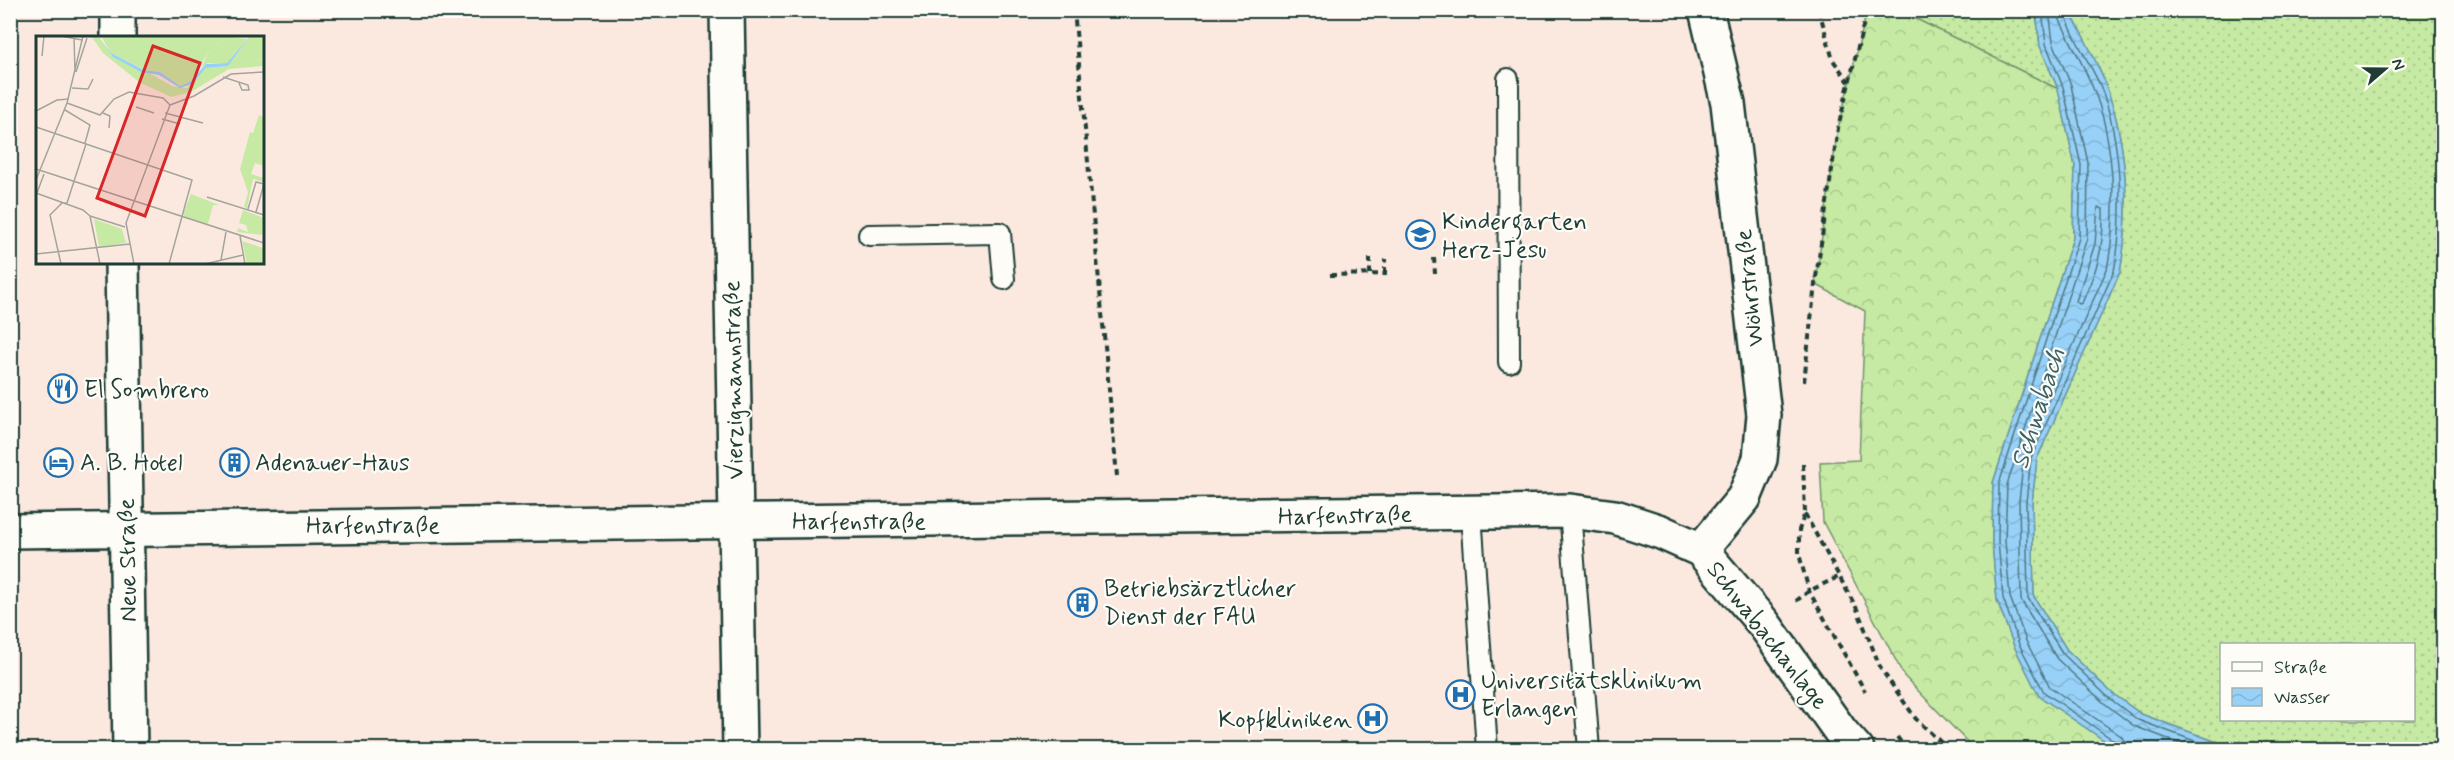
<svg xmlns="http://www.w3.org/2000/svg" width="2454" height="760" font-family="Mynerve,sans-serif">
  <defs>
    <pattern id="grass-dots" width="8" height="8" patternUnits="userSpaceOnUse" patternTransform="scale(1.5)"><rect width="8" height="8" fill="#c6eaa3"/><path d="M2 2h.1M6 6h.1" fill="none" stroke="#aaca8d" stroke-width="1.8" stroke-linecap="round"/></pattern>
    <pattern id="forest-crowns" width="20" height="18" patternUnits="userSpaceOnUse" patternTransform="scale(1.5)"><rect width="20" height="18" fill="#c6eaa3"/><path d="M2 6a3 3 0 1 1 6 0M12 15a3 3 0 1 1 6 0" fill="none" stroke="#aaca8d"/></pattern>
    <pattern id="water-waves" width="16" height="10" patternUnits="userSpaceOnUse" patternTransform="scale(1.5)"><rect width="16" height="10" fill="#98d1f8"/><path d="M0 5q4-4 8 0t8 0" fill="none" stroke="#83b4d5"/></pattern>
  </defs>
  <rect width="100%" height="100%" fill="#fbe9e0"/>
  <filter id="ink" filterUnits="userSpaceOnUse"><feTurbulence type="fractalNoise" baseFrequency=".0167" numOctaves="2"/><feDisplacementMap in="SourceGraphic" scale="12" xChannelSelector="R" yChannelSelector="G"/><feConvolveMatrix kernelMatrix="1 2 1 2 8 2 1 2 1" color-interpolation-filters="sRGB"/></filter>
  <g filter="url(#ink)">
    <g fill="url(#grass-dots)" stroke="#72946c" stroke-width="1.5" fill-rule="evenodd">
      <polygon points="1900,11 2036,11 2040,46 2058,89"/>
      <path d="M2070,11H2443V749H2236L2141,714L2112,693L2067,650L2034,597L2032,502L2037,459L2120,272C2131,213 2127,142 2106,86C2097,60 2082,35 2070,11ZM2222,644H2414V720H2222Z"/>
    </g>
    <polygon fill="url(#forest-crowns)" stroke="#72946c" stroke-width="1.5" points="1867,11 1900,11 2058,89 2075,166 2073,238 1993,483 1992,542 1997,600 2014,646 2039,696 2117,749 1974,749 1904,676 1823,522 1820,462 1859,460 1865,311 1815,284 1838,128"/>
    <path fill="url(#water-waves)" stroke="#6896aa" stroke-width="1.5" d="M2036,11H2070C2082,35 2097,60 2106,86C2127,142 2131,213 2120,272L2037,459L2032,502L2034,597L2067,650L2112,693L2141,714L2236,749H2117L2039,696L2014,646L1997,600L1992,542L1993,483L2073,238L2075,166L2058,89L2040,46Z"/>
    <g fill="none" stroke-linecap="round" stroke-linejoin="round">
      <g stroke="#4f7882" stroke-width="1.5">
        <polyline points="2042,10 2046,44 2063,87 2081,165 2079,238 1999,484 1998,541 2003,598 2019,644 2044,692 2116,742 2119,750"/>
        <polyline points="2049,10 2053,42 2071,85 2088,163 2087,238 2007,485 2005,541 2010,597 2026,641 2050,687 2121,736 2125,742 2127,750"/>
        <path d="M2058,10L2059,18C2070,41 2083,64 2093,88C2114,138 2118,216 2107,269L2024,456L2019,501L2021,600L2057,659L2104,703L2134,726L2197,750"/>
        <path d="M2065,10C2068,30 2091,65 2100,85C2121,137 2125,217 2114,271L2031,458L2026,502L2028,598L2063,654L2109,698L2138,720L2219,750"/>
        <path d="M2098,207L2103,209C2104,249 2098,267 2082,303L2079,304L2076,301L2095,244Z"/>
      </g>
      <defs>
        <g id="service">
          <polyline points="1508,79 1509,362"/>
          <polyline points="869,235 1000,233 1004,279"/>
          <polyline points="1570,511 1589,750"/>
          <polyline points="1471,513 1487,750"/>
        </g>
        <g id="minor">
          <polyline points="727,10 740,750"/>
          <path d="M10,531C530,521 1050,520 1570,511L1615,517L1661,532L1701,550L1764,624L1841,732L1857,750"/>
          <polyline points="1701,550 1744,498 1760,459 1764,415 1728,103 1706,10"/>
        </g>
        <g id="tertiary">
          <polyline points="118,10 118,38"/>
          <polyline points="122,262 130,750"/>
        </g>
      </defs>
      <use href="#service" stroke="#1f3d34" stroke-width="24"/>
      <use href="#minor" stroke="#1f3d34" stroke-width="38"/>
      <use href="#tertiary" stroke="#1f3d34" stroke-width="38"/>
      <g stroke="#1f3d34" stroke-width="4" stroke-dasharray="6 4.5" stroke-linecap="butt">
        <polyline points="1074,10 1117,476"/>
        <polyline points="1819,10 1833,60 1849,82"/>
        <polyline points="1370,258 1370,274"/>
        <polyline points="1434,258 1435,274"/>
        <polyline points="1385,273 1385,259"/>
        <polyline points="1330,275 1385,274 1385,276"/>
        <polyline points="1804,382 1815,284 1838,128 1867,10"/>
        <polyline points="1803,464 1805,513 1799,530 1799,554 1809,591 1865,691"/>
        <polyline points="1805,514 1857,609 1881,669 1916,719 1949,750"/>
        <polyline points="1796,601 1809,591 1840,576"/>
        <polyline points="1897,737 1907,750"/>
      </g>
      <use href="#service" stroke="#fdfcf7" stroke-width="20"/>
      <use href="#minor" stroke="#fdfcf7" stroke-width="33"/>
      <use href="#tertiary" stroke="#fdfcf7" stroke-width="33"/>
    </g>
  </g>
  <defs>
    <symbol id="school-ring" viewBox="-11 -11 22 22"><circle r="9.5" fill="#fdfcf7" stroke="#1f6fb2" stroke-width="1.5"/><path d="M0-5L7-2L0 1L-7-2ZM-4 1L0 2.5L4 1V4Q0 6-4 4Z" fill="#1f6fb2"/></symbol>
    <symbol id="restaurant-ring" viewBox="-11 -11 22 22"><circle r="9.5" fill="#fdfcf7" stroke="#1f6fb2" stroke-width="1.5"/><path d="M-5-6h1v4h1v-4h1v4h1v-4h1v5L-1.5 .5V6h-2V.5L-5-1ZM5-6V6H3V1.5H1.5Q1.5-4 5-6Z" fill="#1f6fb2"/></symbol>
    <symbol id="hotel-ring" viewBox="-11 -11 22 22"><circle r="9.5" fill="#fdfcf7" stroke="#1f6fb2" stroke-width="1.5"/><path d="M-6-4.5h1.5V1H6V5H4.5V3h-9V5H-6ZM-4 0a1.8 1.8 0 1 1 3.6 0ZM.5 0V-2.5h3Q6-2.5 6 0Z" fill="#1f6fb2"/></symbol>
    <symbol id="building-ring" viewBox="-11 -11 22 22"><circle r="9.5" fill="#fdfcf7" stroke="#1f6fb2" stroke-width="1.5"/><path d="M-4-6H4V6H1V3H-1V6H-4ZM-2.5-4.3h1.7v1.8h-1.7ZM.8-4.3h1.7v1.8H.8ZM-2.5-1h1.7V.8h-1.7ZM.8-1h1.7V.8H.8Z" fill="#1f6fb2"/></symbol>
    <symbol id="hospital-ring" viewBox="-11 -11 22 22"><circle r="9.5" fill="#fdfcf7" stroke="#1f6fb2" stroke-width="1.5"/><path d="M-5-5h3v3.5h4V-5h3V5h-3V1.5h-4V5h-3Z" fill="#1f6fb2"/></symbol>
  </defs>
  <g fill-rule="evenodd">
    <use href="#school-ring" x="1404" y="218" width="33" height="33"/>
    <use href="#restaurant-ring" x="46" y="372" width="33" height="33"/>
    <use href="#hotel-ring" x="42" y="446" width="33" height="33"/>
    <use href="#building-ring" x="218" y="446" width="33" height="33"/>
    <use href="#building-ring" x="1066" y="586" width="33" height="33"/>
    <use href="#hospital-ring" x="1444" y="678" width="33" height="33"/>
    <use href="#hospital-ring" x="1356" y="702" width="33" height="33"/>
  </g>
  <g text-anchor="middle" stroke-width="4.5" stroke-linejoin="round" paint-order="stroke">
    <g font-size="24" fill="#1f3d34" stroke="#fdfcf7" text-anchor="start">
      <text x="1442" y="229">Kindergarten<tspan x="1442" dy="28">Herz-Jesu</tspan></text>
      <text x="84" y="397">El Sombrero</text>
      <text x="80" y="470">A. B. Hotel</text>
      <text x="255" y="470">Adenauer-Haus</text>
      <text x="1104" y="596">Betriebsärztlicher<tspan x="1104" dy="28">Dienst der FAU</tspan></text>
      <text x="1481" y="688">Universitätsklinikum<tspan x="1481" dy="28">Erlangen</tspan></text>
      <text x="1352" y="727" text-anchor="end">Kopfkliniken</text>
    </g>
    <g font-size="24" fill="#1f3d34" stroke="#fdfcf7">
      <text transform="translate(1749 288) rotate(-96)" y="8">Wöhrstraße</text>
      <text transform="translate(733 380) rotate(-91)" y="8">Vierzigmannstraße</text>
      <text transform="translate(1345 515) rotate(-1)" y="8">Harfenstraße</text>
      <text x="859" y="529">Harfenstraße</text>
      <text x="373" y="533">Harfenstraße</text>
      <text transform="translate(127 560) rotate(-91)" y="8">Neue Straße</text>
      <text transform="translate(1768 635) rotate(52)" y="8">Schwabachanlage</text>
    </g>
    <g font-size="26" font-style="italic" fill="#3d6265" stroke="#fdfcf7">
      <text transform="translate(2037 408) rotate(-72)" y="9">Schwabach</text>
    </g>
  </g>
  <g transform="translate(36 36)">
    <rect width="228" height="228" fill="#fbe9e0"/>
    <path d="M55,0H62L77,21L113,37L103,46L67,17ZM65,0H191L172,17L154,46L144,50L124,36L109,34L75,17ZM223,79L228,81V130L219,127L215,138L228,142L227,146L217,143L211,172L208,171L212,156L204,133L214,96L217,97ZM207,174L228,182L226,199L201,196L202,192L212,196L210,189L203,187Z" fill="#c6eaa3"/>
    <path d="M191,0L211,3L191,27H172L165,32L172,17ZM214,0L217,22L228,25V30L193,33L155,56L135,61L103,46L113,37L136,50L151,52L170,32L192,30Z" fill="#c6eaa3"/>
    <path d="M215,0H228V25L217,22L212,8ZM155,158L183,169H177L172,188L150,182L147,178ZM58,183L86,193L90,207L63,211ZM206,205L227,212L228,228H211Z" fill="#c6eaa3"/>
    <path d="M62,0L75,17L108,34L124,36L144,50L154,46L170,28L191,27L214,0L192,30L170,32L156,48L144,52L123,39L105,36L77,21Z" fill="#98d1f8"/>
    <path fill="none" stroke="#a3a49b" stroke-width="1.5" d="M25,0L46,4M38,2L39,36M6,20L8,0M40,36L51,2M187,41L212,49L213,54H206L203,47M36,52L52,53L57,43M31,67L64,79L78,63L93,56L127,62L134,69M134,69L158,60L195,38L228,36M100,71L118,77M29,74L54,89L49,107M0,75L21,64L33,63M67,77L74,80L73,92M129,77L167,87M126,83L144,88M0,91L156,144L133,228M0,133L228,207M0,144L31,67L47,0M0,157L47,174L54,180M1,157L8,138M171,161L228,179M212,173L220,146L228,148L220,176M54,180L64,228M54,180L89,191M204,200L209,228M0,218L94,208M185,224L190,196M25,228L14,179L26,167H31L50,108M98,228L90,187L134,69M169,228L207,219"/>
    <path fill="#d62828" fill-opacity="0.15" stroke="#d62828" stroke-width="3" d="M117,10L164,27L109,180L61,162Z"/>
    <rect width="228" height="228" fill="none" stroke="#1f3d34" stroke-width="3"/>
  </g>
  <rect width="2454" height="760" fill="none" stroke="#fdfcf7" stroke-width="36"/>
  <rect x="18" y="18" width="2418" height="724" fill="none" stroke="#1f3d34" stroke-width="2" filter="url(#ink)"/>
  <rect x="2220" y="643" width="195" height="78" fill="#fdfcf7" stroke="#a4b0a9" stroke-width="1.5"/>
  <rect x="2232" y="662" width="30" height="9" fill="#fdfcf7" stroke="#a4b0a9" stroke-width="1.5"/>
  <text x="2274" y="673" font-size="18" fill="#1f3d34">Straße</text>
  <rect x="2232" y="688" width="30" height="18" fill="url(#water-waves)" stroke="#a4b0a9" stroke-width="1.5"/>
  <text x="2274" y="703" font-size="18" fill="#1f3d34">Wasser</text>
  <g transform="translate(2385 69) rotate(70)" stroke="#fdfcf7" stroke-width="4.5" paint-order="stroke">
  <path d="M0-4.5L10 22L0 15L-10 22Z" fill="#1f3d34"/>
  <text y="-9" font-size="16" font-weight="bold" text-anchor="middle" fill="#1f3d34">N</text>
  </g>
</svg>
